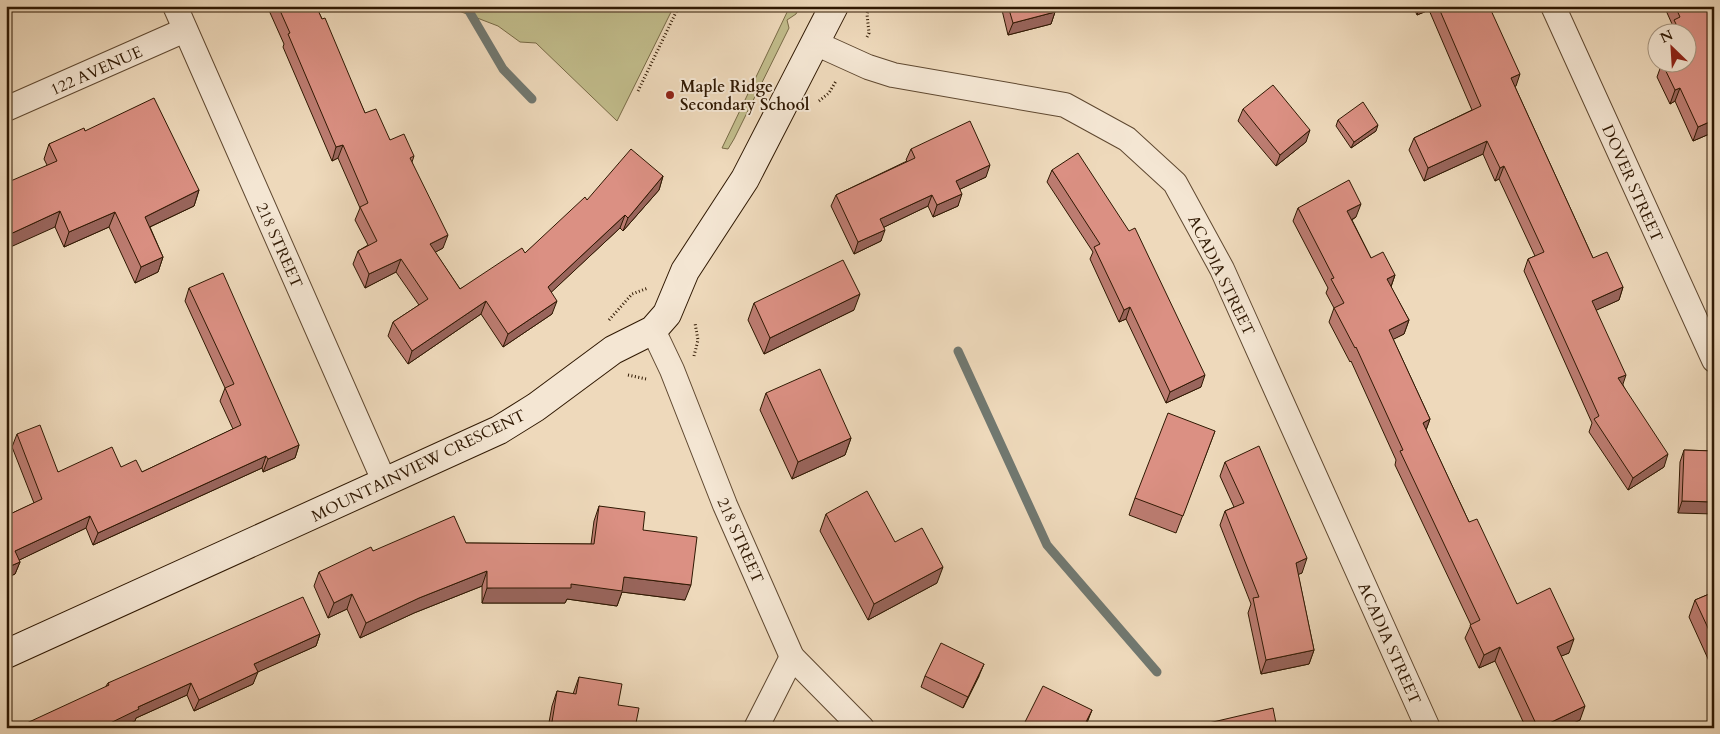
<svg xmlns="http://www.w3.org/2000/svg" width="1720" height="734" font-family="Cardo,serif">
  <rect width="100%" height="100%" fill="#eed9bb"/>
  <filter id="stains"><feTurbulence type="fractalNoise" baseFrequency=".004" numOctaves="4"/><feColorMatrix values="0 0 0 0 .2 0 0 0 0 .09 0 0 0 0 .02 0 0 0 .5 -.17"/></filter>
  <radialGradient id="worn" r=".72"><stop offset=".6" stop-color="#630" stop-opacity="0"/><stop offset="1" stop-color="#630" stop-opacity=".3"/></radialGradient>
  <g fill="#c1bc8b" stroke="#786a46">
    <polygon points="457,6 674,6 617,121 536,43 520,42 498,26 459,11"/>
    <polygon points="790,6 800,6 796,14 787,20 789,28 734,139 728,149 722,148"/>
  </g>
  <g fill="none" stroke-linecap="round" stroke-linejoin="round">
    <g stroke="#717870" stroke-width="9">
      <polyline points="466,6 503,69 532,99"/>
      <polyline points="958,351 1047,545 1157,672"/>
    </g>
    <defs>
      <g id="street">
        <polyline points="175,6 385,483"/>
        <polyline points="1553,6 1714,360"/>
        <polyline points="815,43 868,67 893,75 1065,105 1127,139 1175,183 1222,269 1428,728"/>
        <polyline points="6,109 185,30"/>
        <polyline points="653,330 672,370 725,505 792,657 862,728"/>
        <polyline points="756,728 792,657"/>
      </g>
      <polyline id="secondary" points="6,654 499,430 536,407 613,350 653,330 667,314 685,271 745,179 834,6"/>
    </defs>
    <use href="#street" stroke="#5f4830" stroke-width="26"/>
    <use href="#secondary" stroke="#2f1802" stroke-width="30"/>
    <g stroke="#2f1802" stroke-width="3" stroke-dasharray="1 2.5" stroke-linecap="butt">
      <polyline points="867,37 869,33 867,14 869,6"/>
      <polyline points="638,91 679,6"/>
      <polyline points="819,101 829,93 836,81"/>
      <polyline points="609,320 632,294 648,288"/>
      <polyline points="694,356 698,340 695,323"/>
      <polyline points="628,375 646,379"/>
    </g>
    <use href="#street" stroke="#f4e6d3" stroke-width="24"/>
    <use href="#secondary" stroke="#f4e6d3" stroke-width="28"/>
  </g>
  <g fill="#bc7c71" stroke="#2f1802">
    <polygon points="267,6 316,6 365,113 390,140 414,156 412,162 443,248 435,252 460,289 525,253 587,200 663,176 659,190 623,231 620,228 551,292 552,314 503,347 481,314 408,364 388,336 393,322 419,305 396,272 365,288 353,264 358,251 368,245 355,220 360,208 338,158 332,161 283,47 284,44"/>
    <polygon points="1001,6 1054,6 1055,12 1051,24 1008,35"/>
    <polygon points="1134,6 1145,6 1143,11"/>
    <polygon points="1413,6 1489,6 1515,87 1593,258 1623,287 1619,300 1596,310 1623,385 1664,467 1628,490 1589,432 1592,423 1524,271 1528,259 1535,256 1499,179 1495,181 1483,154 1424,181 1409,150 1414,138 1472,110 1429,10 1417,15"/>
    <polygon points="1664,6 1714,6 1714,132 1693,141 1675,101 1670,104 1657,77 1662,63 1688,62 1688,32 1669,32 1672,24"/>
    <polygon points="1243,109 1306,142 1276,166 1238,121"/>
    <polygon points="1338,120 1376,131 1351,148 1336,126"/>
    <polygon points="85,131 199,190 194,206 150,227 163,257 158,272 135,283 109,227 64,247 55,227 47,165 44,159 49,144"/>
    <polygon points="911,149 986,177 960,189 958,206 933,217 928,206 884,227 881,241 854,254 831,206 836,195 907,161 906,160"/>
    <polygon points="1052,170 1201,387 1166,403 1126,319 1119,322 1090,259 1093,252 1047,182"/>
    <polygon points="1298,208 1356,217 1352,220 1371,258 1395,275 1391,287 1409,320 1404,334 1393,339 1430,419 1426,430 1469,522 1517,604 1569,653 1561,656 1580,720 1563,728 1526,728 1495,661 1479,668 1465,638 1471,625 1395,465 1396,460 1351,361 1350,362 1329,322 1334,308 1326,293 1328,288 1293,221"/>
    <polygon points="189,288 299,445 295,458 263,472 262,468 93,545 86,528 19,560 20,562 15,574 6,578 6,516 34,503 12,447 17,434 58,472 121,467 142,472 233,429 220,401 225,388 185,301"/>
    <polygon points="754,303 854,310 764,354 748,320"/>
    <polygon points="766,393 851,438 845,455 792,479 760,410"/>
    <polygon points="1215,431 1176,533 1129,515 1135,498"/>
    <polygon points="1684,450 1714,451 1678,513 1680,462"/>
    <polygon points="1225,462 1302,573 1298,574 1314,650 1309,664 1261,674 1248,613 1251,604 1220,525 1225,511 1234,507 1220,476"/>
    <polygon points="599,506 643,530 685,600 622,592 617,606 567,599 565,603 482,603 482,586 414,613 360,638 347,609 328,618 314,586 319,572 373,551 466,543 591,544 594,521"/>
    <polygon points="826,514 895,542 937,583 868,620 820,531"/>
    <polygon points="1714,592 1714,658 1709,661 1689,617 1695,600"/>
    <polygon points="320,634 316,646 257,672 253,684 194,711 187,695 136,718 135,721 106,686 108,683"/>
    <polygon points="925,676 979,676 963,708 921,687"/>
    <polygon points="579,677 618,705 635,728 548,728 552,706 557,691 573,694"/>
    <polygon points="1088,722 1085,728 1023,728 1024,724"/>
  </g>
  <g fill="#99655c" stroke="#2f1802">
    <polygon points="1420,6 1431,6 1429,10 1417,15"/>
    <polygon points="1055,12 1051,24 1008,35 1013,23"/>
    <polygon points="1520,74 1516,86 1507,90 1511,78"/>
    <polygon points="1680,88 1675,101 1670,104 1675,90"/>
    <polygon points="1714,120 1714,132 1693,141 1698,127"/>
    <polygon points="1378,125 1376,131 1351,148 1354,142"/>
    <polygon points="1310,130 1306,142 1276,166 1280,155"/>
    <polygon points="1487,141 1483,154 1424,181 1428,168"/>
    <polygon points="343,145 338,158 332,161 336,147"/>
    <polygon points="990,165 986,177 952,193 956,181"/>
    <polygon points="1504,166 1499,179 1495,181 1500,168"/>
    <polygon points="663,176 659,190 623,231 628,218"/>
    <polygon points="199,190 194,206 139,232 145,217"/>
    <polygon points="962,194 958,206 933,217 937,205"/>
    <polygon points="932,195 928,206 876,231 880,219"/>
    <polygon points="1361,204 1356,217 1342,225 1347,211"/>
    <polygon points="60,211 55,227 6,249 6,236"/>
    <polygon points="115,212 109,227 64,247 69,232"/>
    <polygon points="625,215 620,228 543,300 548,287"/>
    <polygon points="885,230 881,241 854,254 858,242"/>
    <polygon points="448,235 443,248 425,258 430,244"/>
    <polygon points="163,257 158,272 135,283 141,267"/>
    <polygon points="401,259 396,272 365,288 369,274"/>
    <polygon points="1395,275 1390,289 1387,279"/>
    <polygon points="1623,287 1619,300 1588,314 1592,301"/>
    <polygon points="860,294 854,310 764,354 770,338"/>
    <polygon points="486,301 481,314 408,364 412,351"/>
    <polygon points="557,301 552,314 503,347 508,334"/>
    <polygon points="1130,307 1126,319 1119,322 1124,310"/>
    <polygon points="1409,320 1404,334 1384,344 1389,330"/>
    <polygon points="1205,375 1201,387 1166,403 1170,392"/>
    <polygon points="1626,375 1622,387 1618,378"/>
    <polygon points="1430,419 1425,433 1423,423"/>
    <polygon points="851,438 845,455 792,479 798,462"/>
    <polygon points="299,445 295,458 263,472 268,459"/>
    <polygon points="1668,454 1664,467 1628,490 1633,478"/>
    <polygon points="266,456 262,468 93,545 98,533"/>
    <polygon points="1682,501 1714,502 1714,514 1678,513"/>
    <polygon points="90,516 86,528 11,564 15,551"/>
    <polygon points="1307,558 1302,573 1290,578 1296,563"/>
    <polygon points="20,562 15,574 6,578 6,568"/>
    <polygon points="943,567 937,583 868,620 874,604"/>
    <polygon points="487,571 482,586 414,613 360,638 366,623 419,598"/>
    <polygon points="624,577 691,585 685,600 622,592 617,606 567,599 565,603 482,603 487,588"/>
    <polygon points="352,594 347,609 328,618 334,603"/>
    <polygon points="320,634 316,646 249,676 254,664"/>
    <polygon points="1574,639 1569,653 1552,660 1557,647"/>
    <polygon points="1500,647 1495,661 1479,668 1484,655"/>
    <polygon points="1714,647 1714,658 1709,661"/>
    <polygon points="1314,650 1309,664 1261,674 1266,660"/>
    <polygon points="984,664 979,676 963,708 968,697"/>
    <polygon points="258,672 253,684 194,711 199,700"/>
    <polygon points="191,683 187,695 136,718 135,721 121,728 100,728 138,707"/>
    <polygon points="1585,706 1580,720 1563,728 1539,728"/>
    <polygon points="1092,710 1085,728 1083,728"/>
  </g>
  <g fill="#db9083" stroke="#2f1802">
    <polygon points="278,6 316,6 322,19 325,18 365,113 376,109 390,140 404,134 414,156 410,158 448,235 430,244 460,289 522,248 525,253 585,197 587,200 631,149 663,176 628,218 625,215 548,287 557,301 508,334 486,301 412,351 393,322 428,299 401,259 369,274 358,251 377,241 360,207 368,203 343,145 336,147 288,34 290,33"/>
    <polygon points="1008,6 1054,6 1055,12 1013,23"/>
    <polygon points="1438,6 1489,6 1520,74 1511,78 1593,258 1607,252 1623,287 1592,301 1626,375 1618,378 1668,454 1633,478 1594,419 1599,416 1528,259 1544,252 1504,166 1500,168 1487,141 1428,168 1414,138 1481,106"/>
    <polygon points="1675,6 1714,6 1714,120 1698,127 1680,88 1675,90 1662,63 1664,62 1688,62 1688,51 1689,50 1688,48 1688,32 1680,32 1674,20 1680,17"/>
    <polygon points="1273,85 1310,130 1280,155 1243,109"/>
    <polygon points="154,98 199,190 145,217 163,257 141,267 115,212 69,232 60,211 6,236 6,183 57,161 49,144 84,128 85,131"/>
    <polygon points="1363,102 1378,125 1354,142 1338,120"/>
    <polygon points="970,121 990,165 956,181 962,194 937,205 932,195 880,219 885,230 858,242 836,195 915,158 911,149"/>
    <polygon points="1078,153 1129,231 1135,228 1205,375 1170,392 1130,307 1124,310 1094,247 1100,244 1052,170"/>
    <polygon points="1349,180 1361,204 1347,211 1371,258 1383,252 1395,275 1387,279 1409,320 1389,330 1430,419 1423,423 1469,522 1477,519 1517,604 1550,588 1574,639 1557,647 1585,706 1539,728 1538,728 1500,647 1484,655 1470,625 1480,620 1400,451 1403,450 1356,347 1355,348 1334,308 1344,303 1331,279 1334,278 1298,208"/>
    <polygon points="843,260 860,294 770,338 754,303"/>
    <polygon points="223,273 299,445 268,459 266,456 98,533 90,516 15,551 20,562 6,568 6,516 42,499 17,434 40,425 58,472 112,447 121,467 136,460 142,472 241,425 225,388 234,384 189,288"/>
    <polygon points="820,369 851,438 798,462 766,393"/>
    <polygon points="1168,413 1215,431 1183,516 1135,498"/>
    <polygon points="1259,446 1307,558 1296,563 1314,650 1266,660 1253,598 1259,597 1225,511 1244,503 1225,462"/>
    <polygon points="1684,450 1714,451 1714,502 1682,501"/>
    <polygon points="867,491 895,542 922,528 943,567 874,604 826,514"/>
    <polygon points="599,506 645,512 643,530 697,537 691,585 624,577 622,591 571,584 571,588 487,588 487,571 419,598 366,623 352,594 334,603 319,572 371,547 373,551 454,516 466,543 594,544"/>
    <polygon points="1714,592 1714,641 1695,600"/>
    <polygon points="303,597 320,634 254,664 258,672 199,700 191,683 138,707 139,709 100,728 16,728 109,685 108,683"/>
    <polygon points="941,643 984,664 968,697 925,676"/>
    <polygon points="579,677 622,684 618,705 639,708 635,728 551,728 557,691 576,694"/>
    <polygon points="1043,686 1092,710 1083,728 1031,728 1024,724"/>
    <polygon points="1273,708 1277,728 1201,728 1200,725"/>
  </g>
  <circle fill="#8f2418" stroke="#f4e6d3" stroke-width="2" cx="670" cy="95" r="5"/>
  <g text-anchor="middle" stroke-width="4" stroke-linejoin="round" paint-order="stroke">
    <g font-size="16" fill="#2f1802" stroke="#f4e6d3">
      <text transform="translate(96 70) rotate(-24)" y="6">122 AVENUE</text>
      <text transform="translate(1633 183) rotate(66)" y="6">DOVER STREET</text>
      <text transform="translate(280 245) rotate(66)" y="6">218 STREET</text>
      <text transform="translate(1222 275) rotate(64)" y="6">ACADIA STREET</text>
      <text transform="translate(418 465) rotate(-26)" y="6">MOUNTAINVIEW CRESCENT</text>
      <text transform="translate(741 540) rotate(66)" y="6">218 STREET</text>
      <text transform="translate(1390 643) rotate(66)" y="6">ACADIA STREET</text>
    </g>
    <g font-size="16" font-weight="bold" fill="#2f1802" stroke="#f4e6d3" text-anchor="start">
      <text x="680" y="92">Maple Ridge<tspan x="680" dy="18">Secondary School</tspan></text>
    </g>
  </g>
  <rect width="1720" height="734" fill="none" stroke="#eed9bb" stroke-width="25"/>
  <rect x="8" y="8" width="1705" height="719" fill="none" stroke="#2f1802" stroke-width="2.5"/>
  <rect x="12" y="12" width="1695" height="709" fill="none" stroke="#2f1802"/>
  <g transform="translate(1672 48) rotate(335)"><circle r="24" fill="#f4e6d3" stroke="#a5947f"/>
  <path d="M0-4L9 19L0 12L-9 19Z" fill="#8f2418"/>
  <text y="-8" font-size="14" font-weight="bold" text-anchor="middle" fill="#2f1802">N</text>
  </g>
  <rect width="100%" height="100%" filter="url(#stains)"/>
  <rect width="100%" height="100%" fill="url(#worn)"/>
</svg>
